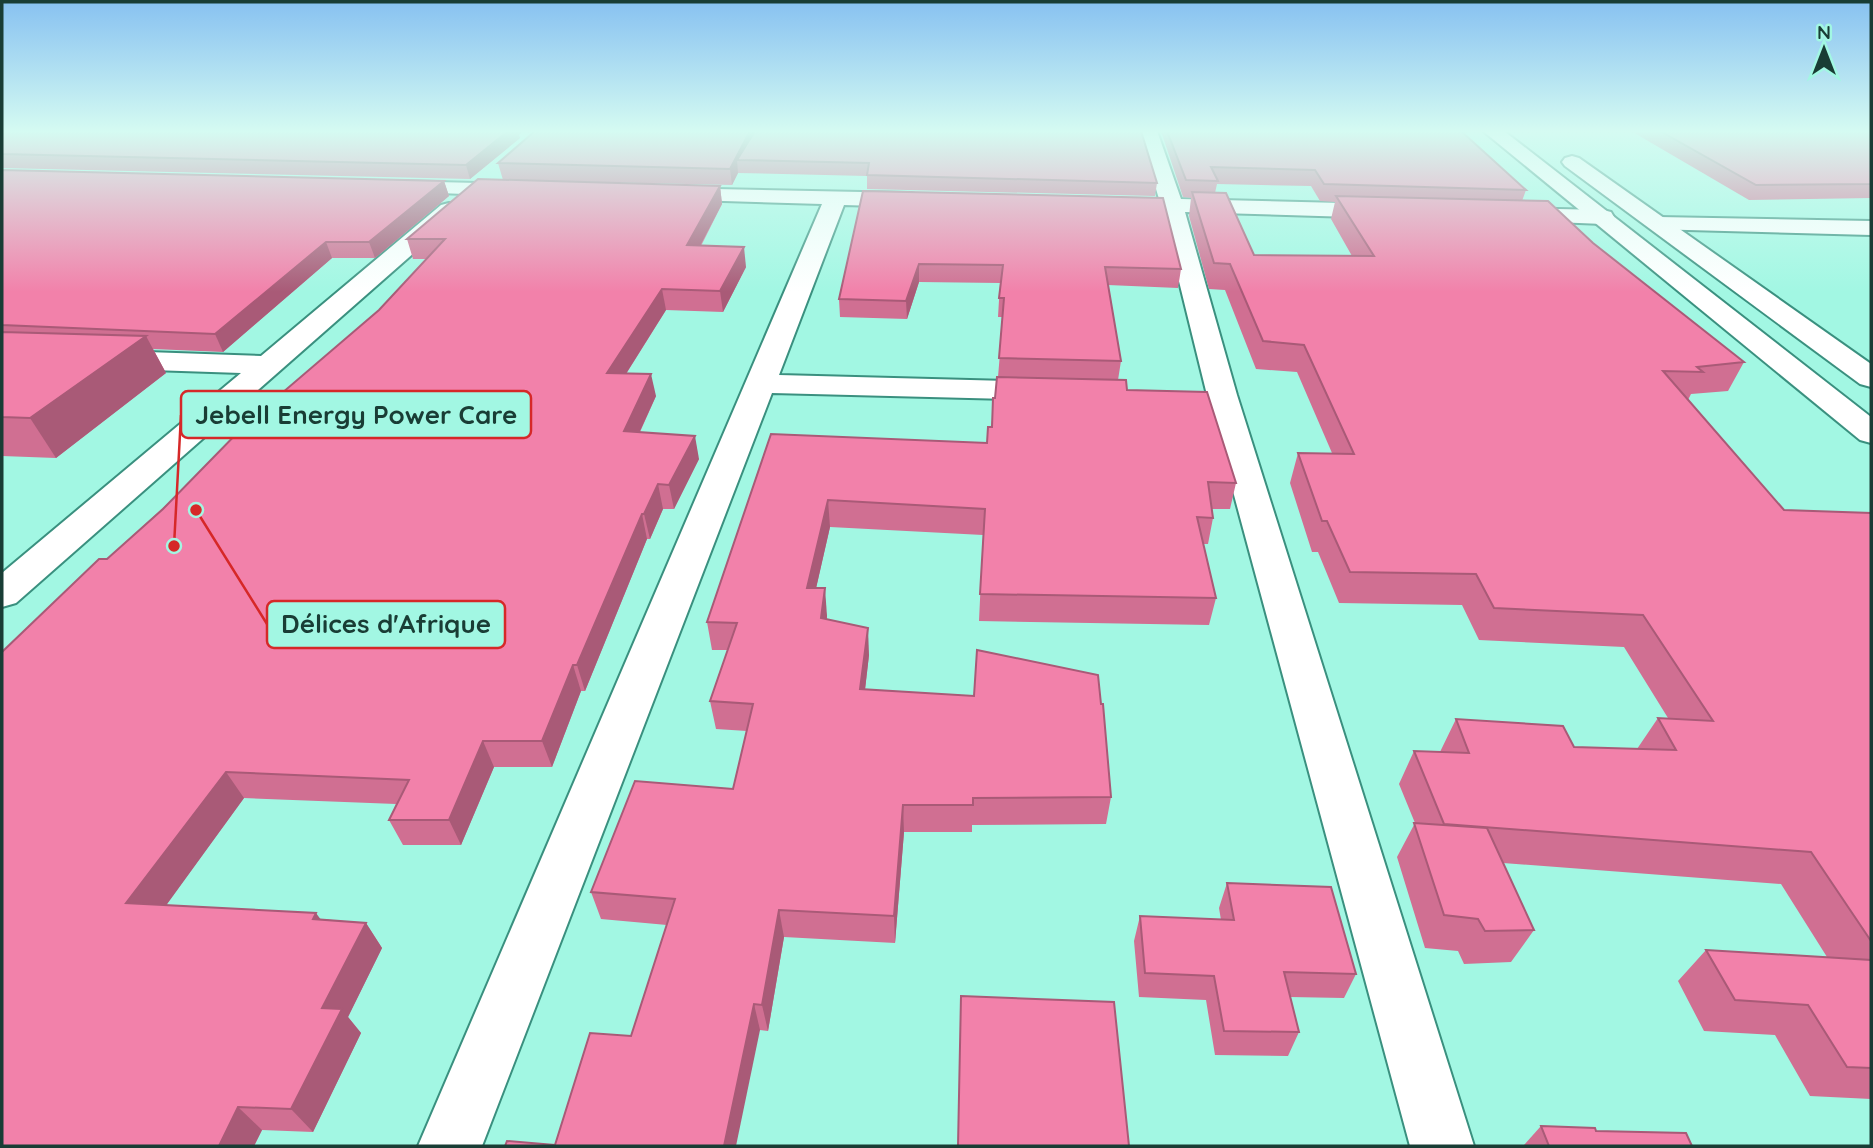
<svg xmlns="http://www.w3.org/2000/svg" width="1873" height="1148" font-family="Quicksand,sans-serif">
  <rect width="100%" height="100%" fill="#a2f7e3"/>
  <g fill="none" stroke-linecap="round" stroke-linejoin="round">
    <defs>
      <g id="minor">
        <polygon points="1139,131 1157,131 1181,199 1384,204 1392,206 1395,211 1392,216 1384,218 1185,212 1237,395 1474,1146 1410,1146 1207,395 1162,212 1111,211 1103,209 1100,204 1103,199 1159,199"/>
        <polygon points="394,181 519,184 527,185 530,190 527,195 519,196 387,191 383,187 387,183"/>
        <polygon points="667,188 911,193 919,195 922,200 919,205 911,207 844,205 779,375 1050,382 1061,385 1065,391 1061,397 1050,400 772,393 482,1146 418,1146 822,204 659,199 656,194 659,189"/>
        <polygon points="449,203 457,205 460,210 457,215 16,603 2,607 2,573 241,373 2,365 2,347 261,356 441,205"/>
        <polygon points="1510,208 1603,210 1611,212 1614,217 1611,222 1603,224 1502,220 1499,215 1502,210"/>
        <polygon points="1659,217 1871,221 1871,235 1651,229 1648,224 1651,219"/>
      </g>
      <g id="major">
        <polygon points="1483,131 1504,131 1871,417 1871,443 1860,440"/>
        <polygon points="1572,156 1579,158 1871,364 1871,387 1860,384 1565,166 1562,162 1565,158"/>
      </g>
    </defs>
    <use href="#minor" stroke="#3a907f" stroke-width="4"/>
    <use href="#major" stroke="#3a907f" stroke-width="4"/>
    <use href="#minor" fill="#fff" fill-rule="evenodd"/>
    <use href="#major" fill="#fff" fill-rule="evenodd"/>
  </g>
  <g fill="#d06f92" fill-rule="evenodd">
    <polygon points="2,131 519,135 520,138 470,179 2,168"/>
    <polygon points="535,131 754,131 754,132 1157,183 1155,196 867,189 867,176 738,173 732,185 503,180 498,163"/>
    <path d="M1161,131H1461L1526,190L1522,201L1593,243L1744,362L1728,391L1691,394L1688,400L1784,510L1871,513V1099L1810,1096L1775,1035L1704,1031L1678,981L1706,950L1827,957L1781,884L1503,863L1534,930L1511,962L1464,964L1458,951L1425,948L1397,857L1415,823L1399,784L1414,751L1440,752L1456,719L1574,747L1637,749L1658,718H1668L1624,647L1479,640L1462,605L1339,603L1318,552H1312L1290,483L1298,453H1332L1297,372L1256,369L1225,290L1209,289L1189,216L1191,198L1183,197ZM1217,184L1311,186L1320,201L1335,202L1331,219L1352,256L1254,255L1215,193Z"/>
    <polygon points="1631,131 1871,131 1871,198 1749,200"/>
    <polygon points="2,170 444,181 449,196 375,258 332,258 223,352 153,349 166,373 56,458 2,456"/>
    <polygon points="720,186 722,204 701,246 746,267 723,312 666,310 626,374 656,396 640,432 699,459 674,509 663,509 650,539 647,539 585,691 581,691 552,767 494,767 461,845 403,845 389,820 396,804 244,798 166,905 366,923 382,948 348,1017 361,1033 313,1132 262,1130 254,1146 2,1146 107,559 379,310 427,259 413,259 407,239"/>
    <polygon points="863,191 1181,269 1178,288 1108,285 1121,361 1118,380 1127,390 1236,483 1230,509 1212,509 1213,518 1208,544 1203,544 1216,598 1209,625 979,621 983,535 830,527 816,588 827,616 827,619 869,655 865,689 1111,797 1106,824 972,825 972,832 904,832 895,943 784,937 768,1031 760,1030 555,1145 631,1036 667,925 601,919 591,892 733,789 747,731 716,729 710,701 728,650 712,650 707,622 771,434 987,443 991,427 998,377 1003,317 998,317 1000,283 919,282 907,319 840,317 839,299"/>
    <polygon points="1227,883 1356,974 1344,998 1290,997 1299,1032 1288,1056 1215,1055 1206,1000 1139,997 1134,941 1140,916 1221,920 1219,908"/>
    <polygon points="1541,1126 1596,1131 1692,1146 1523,1146"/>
  </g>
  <g fill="#a95a77">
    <polygon points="508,131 523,131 519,135 520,138 470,179 466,165"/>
    <polygon points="750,131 754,131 755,140 737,160 738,173 732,185 730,169"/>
    <polygon points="444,181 449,196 375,258 369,242"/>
    <polygon points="720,186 722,204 690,265 687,245"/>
    <polygon points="326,242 332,258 223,352 215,334"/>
    <polygon points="744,247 746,267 723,312 720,291"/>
    <polygon points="919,264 919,282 907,319 906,301"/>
    <polygon points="662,289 666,310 612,396 607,373"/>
    <polygon points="146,336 166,373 56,458 30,418"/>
    <polygon points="651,374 656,396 629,455 624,431"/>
    <polygon points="695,436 699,459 674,509 669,485"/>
    <polygon points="658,484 663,509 650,539 644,514"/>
    <polygon points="828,500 830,527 810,615 807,588"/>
    <polygon points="642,514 647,539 585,691 577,665"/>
    <polygon points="825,588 827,616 824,645 821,618"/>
    <polygon points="868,628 869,655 862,716 860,689"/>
    <polygon points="573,665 581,691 552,767 542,741"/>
    <polygon points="483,741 494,767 461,845 449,820"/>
    <polygon points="226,772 244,798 149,929 126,903"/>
    <polygon points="903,805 904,832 895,943 894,916"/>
    <polygon points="779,910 784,937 768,1031 762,1005"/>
    <polygon points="316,913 334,938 313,919"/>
    <polygon points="366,923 382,948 348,1017 361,1033 313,1132 291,1109 322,1008"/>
    <polygon points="754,1004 760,1030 736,1146 724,1146"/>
    <polygon points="238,1107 262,1130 254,1146 219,1146"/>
  </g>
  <g fill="#f281aa" stroke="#a95a77" stroke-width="2">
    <polygon points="2,131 508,131 466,165 2,154"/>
    <polygon points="535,131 750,131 730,169 498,163"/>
    <polygon points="755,131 1141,131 1157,183 867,175 869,163 737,160"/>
    <polygon points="1167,131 1461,131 1526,190 1324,184 1315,170 1211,167 1218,181 1186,180"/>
    <polygon points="1660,131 1871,131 1871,184 1756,185"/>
    <polygon points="2,170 444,181 369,242 326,242 215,334 2,325"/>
    <polygon points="478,179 720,186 687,245 744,247 720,291 662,289 607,373 651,374 624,431 695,436 669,485 658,484 644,514 642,514 577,665 573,665 542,741 483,741 449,820 389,820 409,780 226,772 126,903 316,913 313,919 366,923 322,1008 342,1009 291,1109 238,1107 219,1146 2,1146 2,652 99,559 107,559 163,509 247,423 379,310 445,239 407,239"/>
    <polygon points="863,191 1163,198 1181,269 1105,267 1121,361 999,358 1004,298 999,298 1003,265 919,264 906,301 839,299"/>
    <polygon points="1192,192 1226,193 1254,255 1374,256 1336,196 1548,201 1593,243 1744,362 1697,367 1703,372 1663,371 1784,510 1871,513 1871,941 1811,852 1444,824 1414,751 1469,753 1456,719 1563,726 1574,747 1676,750 1658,718 1713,721 1643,615 1494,608 1476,574 1350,572 1327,521 1322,521 1298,453 1354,454 1304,345 1263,341 1230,264 1214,263"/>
    <polygon points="2,332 146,336 30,418 2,417"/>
    <polygon points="997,377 1126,380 1127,390 1207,392 1236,483 1208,482 1213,518 1197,517 1216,598 980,594 985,509 828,500 807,588 825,588 821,618 868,628 860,689 974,696 977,650 1098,675 1101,704 1103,704 1111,797 973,798 973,805 903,805 894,916 779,910 762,1005 754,1004 724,1146 505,1146 507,1141 555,1145 590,1033 631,1036 675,899 591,892 635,781 733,789 753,704 710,701 737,623 707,622 771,434 987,443 988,427 992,427 993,398 995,398"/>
    <polygon points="1414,823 1487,828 1534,930 1485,931 1478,919 1444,915"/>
    <polygon points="1227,883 1331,887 1356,974 1284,972 1299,1032 1224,1031 1214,976 1145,973 1140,916 1234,920"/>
    <polygon points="1706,950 1871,960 1871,1068 1847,1067 1808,1005 1735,1000"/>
    <polygon points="961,996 1114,1002 1129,1146 958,1146"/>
    <polygon points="1541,1126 1595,1128 1596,1131 1686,1133 1692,1146 1549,1146"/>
  </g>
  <linearGradient id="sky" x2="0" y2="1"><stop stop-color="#87c1f1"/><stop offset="0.45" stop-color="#d5fbf2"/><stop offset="1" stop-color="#d5fbf2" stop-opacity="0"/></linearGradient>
  <rect width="1873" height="292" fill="url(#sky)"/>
  <path fill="none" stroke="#d62828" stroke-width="2.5" d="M174 546L181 415M196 510L267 624"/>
  <g fill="#d62828" stroke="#a2f7e3" stroke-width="2.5">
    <circle cx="174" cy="546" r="7"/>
    <circle cx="196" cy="510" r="7"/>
  </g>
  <g fill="#a2f7e3" stroke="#d62828" stroke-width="2.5">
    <rect x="181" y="391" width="350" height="47" rx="7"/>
    <rect x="267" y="601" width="238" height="47" rx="7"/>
  </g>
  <g font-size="26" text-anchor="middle" font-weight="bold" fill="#193d35">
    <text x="356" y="424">Jebell Energy Power Care</text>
    <text x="386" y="633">Délices d'Afrique</text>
  </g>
  <rect width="1873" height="1148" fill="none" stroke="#193d35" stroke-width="7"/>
  <g transform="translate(1824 49)" stroke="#a2f7e3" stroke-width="5" paint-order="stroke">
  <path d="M0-5L12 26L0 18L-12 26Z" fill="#193d35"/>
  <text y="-10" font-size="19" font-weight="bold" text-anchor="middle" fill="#193d35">N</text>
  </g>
</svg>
